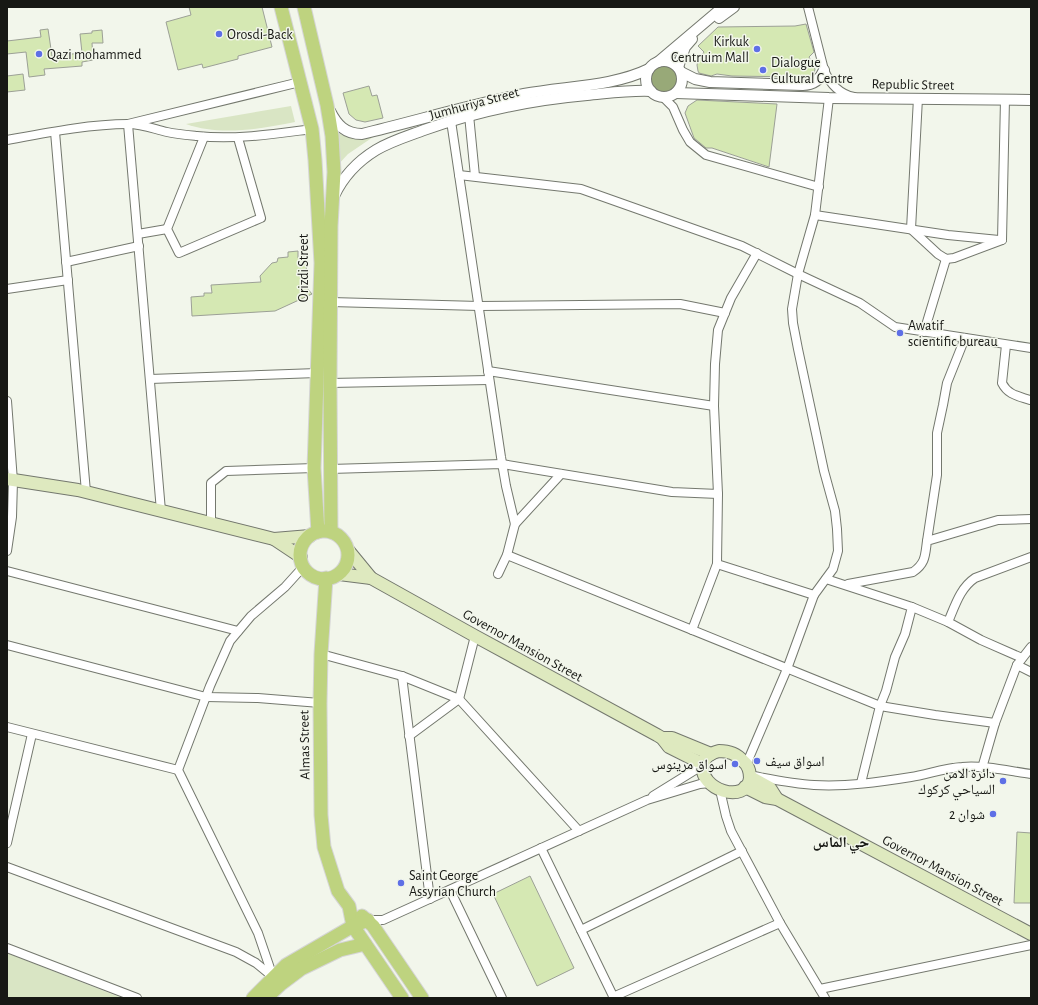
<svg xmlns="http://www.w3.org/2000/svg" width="1038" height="1005" font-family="'Alegreya Sans','Noto Naskh Arabic',sans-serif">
  <rect width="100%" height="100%" fill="#f2f6eb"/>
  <g fill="#d9e5c4">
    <path d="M291,106L295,122C260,129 220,136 186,124Z"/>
    <path d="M336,131C351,142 362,137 379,133L348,154L335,168Z"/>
    <polygon points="7,953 122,998 7,998"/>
  </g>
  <circle fill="#98a978" cx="664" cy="79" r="14"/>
  <g fill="#d5e8b3" stroke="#9ca096">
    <polygon points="189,7 262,7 272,47 238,56 238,59 203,68 202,64 178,70 166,22 191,15"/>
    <polygon points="806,24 814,52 809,57 815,69 814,74 810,77 803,78 795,77 732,76 717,74 711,76 699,73 698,71 697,65 698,61 704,52 698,46 718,27 795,26"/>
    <polygon points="48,29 52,56 82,53 80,34 92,33 92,31 102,30 103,43 92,43 93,60 82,62 82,66 44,69 45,75 29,77 26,52 7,54 7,41 41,37 40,30"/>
    <polygon points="23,74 25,90 7,92 7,76"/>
    <polygon points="369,86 372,96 377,95 383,118 365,122 356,120 349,114 343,93"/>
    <polygon points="697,100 777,104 769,167 712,148 706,148 694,138 685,113 688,106"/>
    <polygon points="298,251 298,258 306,257 307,288 312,294 275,311 192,316 191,297 204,296 204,293 212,293 211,285 261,282 260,276 272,263 277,262 278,258 288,257 288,252"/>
    <polygon points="1017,832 1031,833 1031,903 1014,903"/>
    <polygon points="530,876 574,968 537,986 493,894"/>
  </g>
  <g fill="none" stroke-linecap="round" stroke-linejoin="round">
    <defs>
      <g id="minor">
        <path d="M808,7L824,70C830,84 839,94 854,97"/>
        <polyline points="663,97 673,107 683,130 690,142 706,155 819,187"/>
        <polyline points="918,98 911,229 938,254 946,259 954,258 1002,240"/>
        <polyline points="469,115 475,176"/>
        <polyline points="451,121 501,457 506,486 515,524 507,555 498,574"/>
        <polyline points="55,132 86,492"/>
        <polyline points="204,137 167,229 179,253 261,218 238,138"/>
        <path d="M7,140C45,133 90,124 128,124C142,124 154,129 167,132C176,134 187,135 197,136C236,140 273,134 312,129"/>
        <polyline points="459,175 581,189 742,246 798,274 860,303 895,327 1031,348"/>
        <polyline points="815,215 948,235 999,240"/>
        <polyline points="138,234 167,229"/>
        <polyline points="1002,240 1005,99"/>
        <polyline points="66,262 139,246"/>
        <polyline points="7,289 68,280"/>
        <polyline points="331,302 479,306 680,304 725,313"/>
        <polyline points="924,332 946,259"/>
        <path d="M1006,345L1002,383C1008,395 1018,396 1030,400"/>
        <polyline points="488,371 714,406"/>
        <polyline points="150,379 317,373"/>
        <polyline points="330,383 489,380"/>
        <polyline points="7,401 13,481 12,517 7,551"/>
        <polyline points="330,469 502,464 672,492 718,494 714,406 715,364 718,330 731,298 757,253"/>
        <polyline points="161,511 128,124 300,82"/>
        <polyline points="211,523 211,483 226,471 314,468"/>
        <polyline points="515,524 561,474"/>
        <polyline points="927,541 937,475 937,433 943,405 947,383 965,338"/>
        <polyline points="507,555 880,706 935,715 995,723"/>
        <polyline points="717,564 814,595 787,669 746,765"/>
        <polyline points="7,571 238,631"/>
        <polyline points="826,579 912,607 905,634 895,657 886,691 880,706 861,783"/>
        <path d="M848,584L913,572C926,563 925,555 927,541L998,520L1031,519"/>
        <polyline points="814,595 833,569 838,551 837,529 835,511 824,471 798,349 793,323 792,309 798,274 815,215 829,98"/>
        <polyline points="912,607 948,622 981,640 1022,658"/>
        <path d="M948,622C955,606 960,588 975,578L1031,557"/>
        <polyline points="692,630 717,564 718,494"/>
        <polyline points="7,645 206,697 258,698 320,703"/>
        <polyline points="321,654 402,676 459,699 579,831"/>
        <polyline points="1017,665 1031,672"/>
        <polyline points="402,676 430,899"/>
        <polyline points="7,727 178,770"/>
        <polyline points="409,736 459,699 475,636"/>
        <polyline points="982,768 995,723 1017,665 1031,647"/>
        <path d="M754,776C775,780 794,784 814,785C846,787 880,782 911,777C928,774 945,768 962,767C984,765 1009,771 1031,774"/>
        <polyline points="720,790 726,816 731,831 780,923 825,998"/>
        <polyline points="653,796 703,765"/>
        <polyline points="7,843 32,734"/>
        <polyline points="541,848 614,998"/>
        <polyline points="7,867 236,952 256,963 273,977"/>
        <polyline points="450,890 502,998"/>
        <polyline points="368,920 383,920 647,800 700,784 710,783"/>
        <polyline points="581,930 742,851"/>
        <polyline points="7,948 137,998"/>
        <polyline points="273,977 258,933 178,770 210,686 230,641 251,616 285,587 304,566"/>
        <polyline points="820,989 1031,945"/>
        <polyline points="613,997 780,923"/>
      </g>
      <g id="tertiary">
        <polyline points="719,18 734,7"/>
        <circle cx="664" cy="79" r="18"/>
        <polyline points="658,62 723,7"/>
        <polyline points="678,67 685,47 692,39"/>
        <path d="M681,72L695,79L710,82L803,85C813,85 820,80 824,70"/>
        <polyline points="676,93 829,98 1031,100"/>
        <path d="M330,111C337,125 345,134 362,134C416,121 469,105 524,94C565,86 612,87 649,69"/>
        <path d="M334,196C343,177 358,161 376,150C391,141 408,136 424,130C477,111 531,100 587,95C609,93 630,90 651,91"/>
      </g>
      <g id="secondary">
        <polyline points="7,479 78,490 274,539 310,536"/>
        <polyline points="274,539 301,557"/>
        <polyline points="348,550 371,578"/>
        <polyline points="339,574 371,578 475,636 657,735 662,738 669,747 703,764"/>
        <polyline points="662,738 672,738 711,754"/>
        <path d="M719,751C728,751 737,754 743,761C748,765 750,771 750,778C747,805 698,790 703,764C705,756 711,753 719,751Z"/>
        <polyline points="750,777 770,788 777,799"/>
        <polyline points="745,787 765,797 777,799 1031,934"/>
      </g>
      <g id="primary">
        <polyline points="281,7 312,129 315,160 321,263 314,468 318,532"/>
        <polyline points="304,7 327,105 332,136 334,172 331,226 330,383 331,532"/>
        <circle cx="324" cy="555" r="24"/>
        <polyline points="326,578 321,654 320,703 321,815 324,847 338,891 349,906 353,926 402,998"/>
        <polyline points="362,916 373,926 422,998"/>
        <polyline points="253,998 286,965 353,926 368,920"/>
        <polyline points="266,998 281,984 301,969 340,950 365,944"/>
      </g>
    </defs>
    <use href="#minor" stroke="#74786e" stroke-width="10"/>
    <use href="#tertiary" stroke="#74786e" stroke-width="12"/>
    <use href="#secondary" stroke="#74786e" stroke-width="14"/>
    <use href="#primary" stroke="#d5d5d5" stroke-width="15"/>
    <use href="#minor" stroke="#fff" stroke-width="8"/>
    <use href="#tertiary" stroke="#fff" stroke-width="10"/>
    <use href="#secondary" stroke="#dee9bf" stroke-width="12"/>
    <use href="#primary" stroke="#bed37f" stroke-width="13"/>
  </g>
  <g fill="#5e6fe6" stroke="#f2f6eb" stroke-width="1.5">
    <circle cx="219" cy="34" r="4"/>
    <circle cx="757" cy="49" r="4"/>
    <circle cx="39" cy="54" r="4"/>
    <circle cx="763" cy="70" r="4"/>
    <circle cx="900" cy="333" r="4"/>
    <circle cx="757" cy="761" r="4"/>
    <circle cx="735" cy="764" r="4"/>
    <circle cx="1003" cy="781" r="4"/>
    <circle cx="993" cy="814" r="4"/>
    <circle cx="401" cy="883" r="4"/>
  </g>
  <g text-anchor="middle" stroke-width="3" stroke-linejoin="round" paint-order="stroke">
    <g font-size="14" fill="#171814" stroke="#f2f6eb" text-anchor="start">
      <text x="227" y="39">Orosdi-Back</text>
      <text x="749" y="46" text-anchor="end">Kirkuk<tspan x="749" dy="16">Centruim Mall</tspan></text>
      <text x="47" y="59">Qazi mohammed</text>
      <text x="771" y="67">Dialogue<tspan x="771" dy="16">Cultural Centre</tspan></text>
      <text x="908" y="330">Awatif<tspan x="908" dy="16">scientific bureau</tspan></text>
      <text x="765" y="766">اسواق سيف</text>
      <text x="727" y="769" text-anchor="end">اسواق مرينوس</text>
      <text x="995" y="778" text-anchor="end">دائرة الامن<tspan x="995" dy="16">السياحي كركوك</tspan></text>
      <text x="985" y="819" text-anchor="end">شوان 2</text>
      <text x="409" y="880">Saint George<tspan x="409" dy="16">Assyrian Church</tspan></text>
    </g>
    <g font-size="14" fill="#171814" stroke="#f2f6eb">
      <text transform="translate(913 84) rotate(1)" y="5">Republic Street</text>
      <text transform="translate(474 103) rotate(-15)" y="5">Jumhuriya Street</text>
      <text transform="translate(303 268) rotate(-90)" y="5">Orizdi Street</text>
      <text transform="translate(523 645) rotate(29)" y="5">Governor Mansion Street</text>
      <text transform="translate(304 745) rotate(-91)" y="5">Almas Street</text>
      <text transform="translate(943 870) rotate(28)" y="5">Governor Mansion Street</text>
    </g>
    <g font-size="15" font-weight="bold" fill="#171814" stroke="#f2f6eb">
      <text x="841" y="847">حي الماس</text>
    </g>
  </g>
  <rect width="1038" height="1005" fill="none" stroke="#171814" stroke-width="16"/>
</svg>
